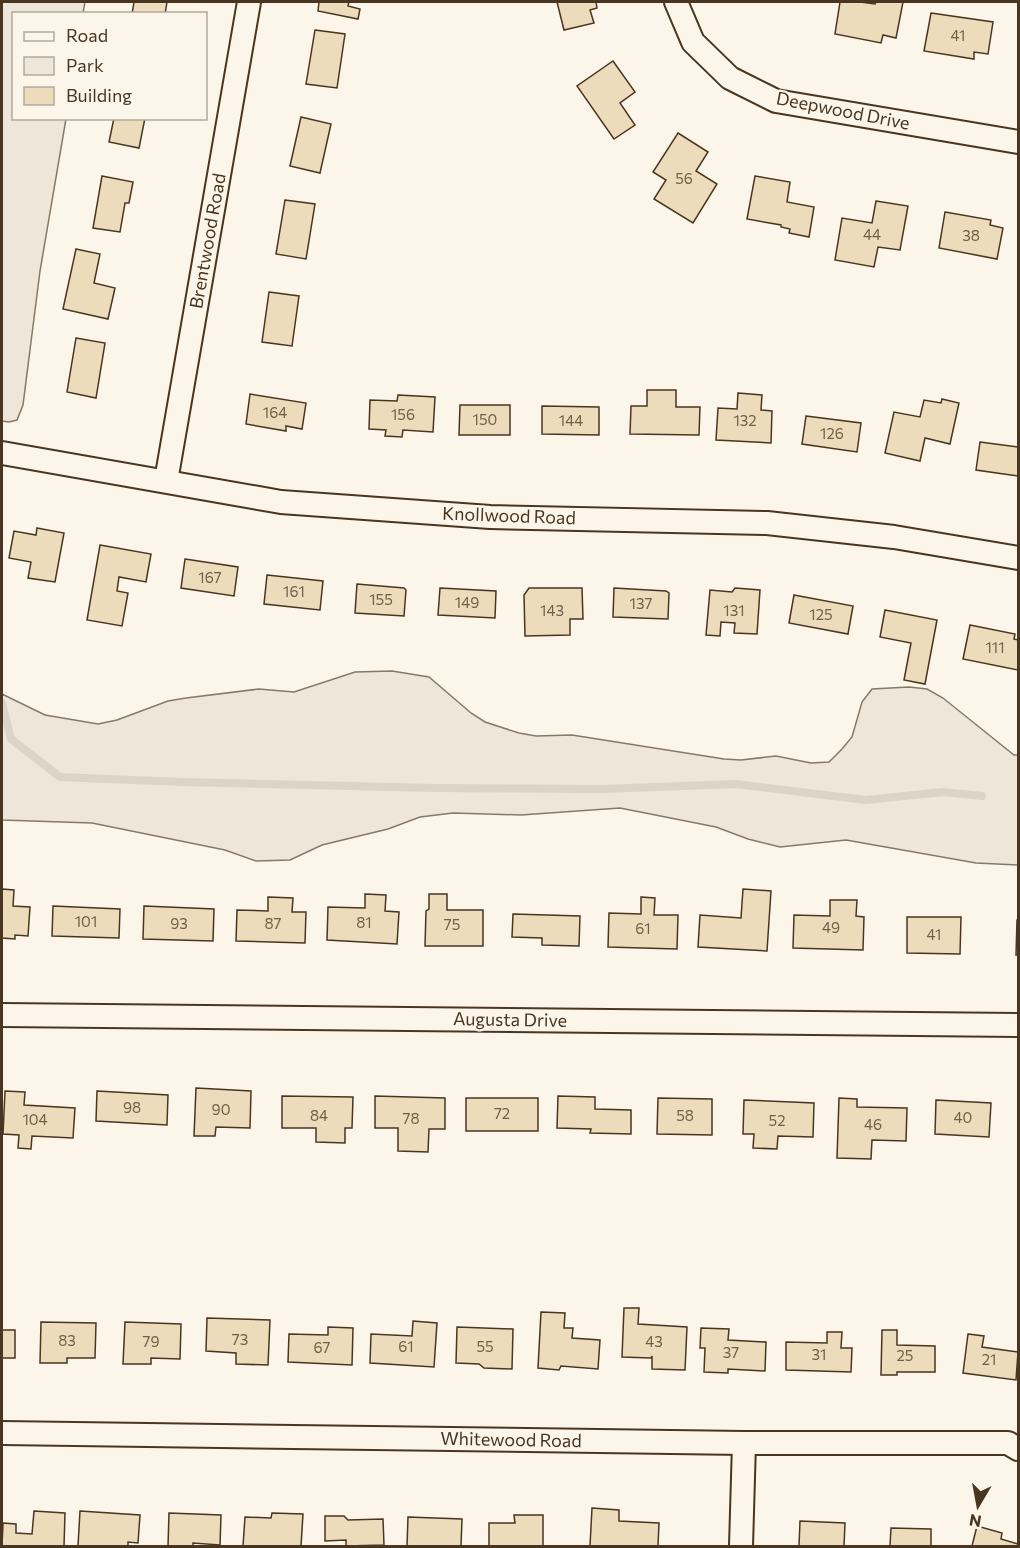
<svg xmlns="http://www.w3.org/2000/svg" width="1020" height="1548" font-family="Commissioner,sans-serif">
  <rect width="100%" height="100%" fill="#fbf6e9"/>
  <g fill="#ede6d9" stroke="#887966" stroke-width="1.5">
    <polygon points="2,2 85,2 83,13 14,14 14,118 66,119 40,271 23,405 17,420 9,422 2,421"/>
    <polygon points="392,671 429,677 471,713 485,722 519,733 536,736 572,735 724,759 741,760 776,756 811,763 829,762 842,749 852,737 862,702 872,689 909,687 927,689 943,698 1014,755 1018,755 1018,865 976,863 846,840 780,847 748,839 716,827 620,808 521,815 453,813 420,817 388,829 322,845 290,860 256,861 225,850 92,823 2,820 2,694 45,715 98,724 117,720 168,701 186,698 259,689 294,692 355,672"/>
  </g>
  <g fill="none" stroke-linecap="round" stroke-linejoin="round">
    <polyline stroke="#dcd4c6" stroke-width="8" points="2,703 11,739 60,777 182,782 436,788 603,789 736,784 866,800 943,792 982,796"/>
  </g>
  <g fill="#ecdcbc" stroke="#4a3520" stroke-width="1.5">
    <polygon points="134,2 167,2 165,14 132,14"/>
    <polygon points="319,2 349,2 348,6 360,9 358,19 318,11"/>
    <polygon points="557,2 596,2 597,8 590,10 594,23 564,30"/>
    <polygon points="840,2 860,2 875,4 876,2 903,2 896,38 883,35 881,43 835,34"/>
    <polygon points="931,13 993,22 988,54 974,52 974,59 924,51"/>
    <polygon points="315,30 345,34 337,88 306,84"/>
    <polygon points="613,61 635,92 620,103 635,125 614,139 577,86"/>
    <polygon points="301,117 331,124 320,173 290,166"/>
    <polygon points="114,118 145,118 139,148 109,142"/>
    <polygon points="678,133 708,152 696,171 717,184 693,223 654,199 666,180 653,172"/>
    <polygon points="102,176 133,182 129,203 125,203 120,232 93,228"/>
    <polygon points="755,176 790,182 787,202 814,207 809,237 789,233 790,229 781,227 781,225 747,219"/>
    <polygon points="285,200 315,204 306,259 276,254"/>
    <polygon points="876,201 908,206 900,250 878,247 874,267 835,260 842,218 872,223"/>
    <polygon points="945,212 991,220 990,225 1003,228 997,259 939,248"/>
    <polygon points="76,249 100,254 94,283 115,288 108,319 63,309"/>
    <polygon points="269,292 299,296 292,346 262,342"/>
    <polygon points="76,338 105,343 96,398 67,392"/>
    <polygon points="647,390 676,390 676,407 700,407 699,435 630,434 631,406 647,406"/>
    <polygon points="738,393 762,395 761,410 772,411 771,443 716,440 718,408 737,409"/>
    <polygon points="250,394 306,403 302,429 286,426 286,431 246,424"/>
    <polygon points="398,395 435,397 433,432 403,430 402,437 385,436 386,430 369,429 370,400 397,401"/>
    <polygon points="942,399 959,403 950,444 925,438 920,461 885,453 894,412 920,417 924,400 941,403"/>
    <polygon points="460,405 510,405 510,435 459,435"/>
    <polygon points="542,406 599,407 599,435 542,434"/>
    <polygon points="806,416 861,423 857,452 802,444"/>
    <polygon points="980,442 1018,447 1018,476 976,470"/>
    <polygon points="37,528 64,533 55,582 28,578 31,562 9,558 14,531 36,535"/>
    <polygon points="100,545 151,554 146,582 119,577 117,591 128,593 122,626 87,620"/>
    <polygon points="185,559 238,567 234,596 181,588"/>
    <polygon points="267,575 323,581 320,610 264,604"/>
    <polygon points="357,584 404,588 406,590 404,616 355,613"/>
    <polygon points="440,588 496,591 495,618 438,615"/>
    <polygon points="529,588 582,588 583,619 570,619 570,635 525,636 524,595"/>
    <polygon points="614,588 666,591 669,593 668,619 613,617"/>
    <polygon points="735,588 760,590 757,634 734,633 735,623 721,622 720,636 706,635 710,590 732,592"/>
    <polygon points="794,595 853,606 848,634 789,623"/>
    <polygon points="885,610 937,620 925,684 904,680 911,643 880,637"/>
    <polygon points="970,625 1015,634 1014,639 1018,640 1018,670 963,659"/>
    <polygon points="2,889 14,890 13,906 30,907 28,936 15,935 15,939 2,938"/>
    <polygon points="743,889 771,891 767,951 698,947 700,915 741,918"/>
    <polygon points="365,894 386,895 385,911 399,912 397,944 327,940 328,907 365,908"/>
    <polygon points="429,894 447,894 447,910 483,910 483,946 425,946 426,911 429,909"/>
    <polygon points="268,897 293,898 292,912 306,912 305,943 236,941 237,910 268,911"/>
    <polygon points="641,897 655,898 654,915 678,915 677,949 608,947 609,913 641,914"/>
    <polygon points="830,900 857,900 856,916 864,917 863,950 793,948 794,915 830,916"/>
    <polygon points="53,906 120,909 119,938 52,936"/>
    <polygon points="144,906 214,909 213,941 143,939"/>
    <polygon points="513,914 580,916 579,946 542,945 542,938 512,937"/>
    <polygon points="907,917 961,917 960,954 907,953"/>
    <polygon points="1017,920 1018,920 1018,955 1016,955"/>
    <polygon points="196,1088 251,1091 250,1128 216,1127 215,1136 194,1136"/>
    <polygon points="5,1091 25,1092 24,1105 75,1108 73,1138 32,1136 31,1149 18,1148 19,1135 3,1134"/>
    <polygon points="97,1091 168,1095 167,1125 96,1121"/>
    <polygon points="282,1096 353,1097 352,1128 345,1128 345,1143 316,1142 316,1128 282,1128"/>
    <polygon points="375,1096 445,1098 445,1129 429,1129 428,1152 398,1151 398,1128 375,1128"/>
    <polygon points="558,1096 595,1097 595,1109 631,1110 631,1134 590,1133 591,1129 557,1128"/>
    <rect x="466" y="1098" width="72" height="33"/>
    <polygon points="658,1098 712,1099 712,1135 657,1134"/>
    <polygon points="839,1098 857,1099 857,1107 907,1108 906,1141 872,1140 871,1159 837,1158"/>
    <polygon points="744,1100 814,1103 813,1137 778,1136 777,1149 753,1148 754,1134 743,1134"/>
    <polygon points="936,1100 991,1103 989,1137 935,1134"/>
    <polygon points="624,1308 639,1308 638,1324 687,1327 685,1370 652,1369 652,1356 651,1358 622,1357"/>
    <polygon points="541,1312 565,1313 564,1328 573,1328 572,1338 600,1340 598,1369 561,1366 559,1370 538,1368"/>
    <polygon points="207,1318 270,1320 268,1365 236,1364 236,1353 206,1351"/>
    <polygon points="413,1321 437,1323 434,1367 370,1363 371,1334 412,1336"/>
    <polygon points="41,1322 96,1323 95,1358 67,1358 67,1363 40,1363"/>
    <polygon points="125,1322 181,1324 180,1359 151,1358 151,1364 123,1364"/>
    <polygon points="328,1327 353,1328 352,1365 288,1362 289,1334 328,1335"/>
    <polygon points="457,1327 513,1329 512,1369 484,1368 479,1364 456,1363"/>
    <polygon points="701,1328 729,1329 728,1340 766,1342 765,1371 728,1369 728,1373 704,1372 705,1348 700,1348"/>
    <rect x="2" y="1330" width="13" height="28"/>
    <polygon points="882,1330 897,1330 897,1345 935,1346 935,1372 897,1372 897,1375 881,1375"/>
    <polygon points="827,1332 842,1332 841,1348 852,1348 851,1372 786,1370 786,1342 827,1343"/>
    <polygon points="968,1334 984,1336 982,1347 1018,1352 1016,1380 963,1373"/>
    <polygon points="592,1508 619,1510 619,1521 659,1523 658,1546 590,1546"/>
    <polygon points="34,1511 65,1513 64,1546 2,1546 3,1523 16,1524 16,1533 32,1534"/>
    <polygon points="80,1511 140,1515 138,1543 128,1542 128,1546 78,1546"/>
    <polygon points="169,1513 221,1515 220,1545 193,1543 193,1546 168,1546"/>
    <polygon points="272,1513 303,1514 301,1546 243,1546 245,1517 271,1518"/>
    <polygon points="514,1515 543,1515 543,1546 489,1546 489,1523 515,1523"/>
    <polygon points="325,1516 344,1516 348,1520 383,1519 384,1545 346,1546 346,1540 325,1541"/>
    <polygon points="408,1517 462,1519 461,1546 407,1546"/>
    <polygon points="800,1521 845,1523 844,1546 799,1546"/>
    <polygon points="977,1526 1002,1533 1001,1539 1018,1544 1018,1546 972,1546"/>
    <polygon points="891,1528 931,1529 931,1546 890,1546"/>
  </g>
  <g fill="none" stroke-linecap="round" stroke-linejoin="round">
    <defs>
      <g id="street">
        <polyline points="676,2 693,42 730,78 776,101 1018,142"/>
        <polyline points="2,453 281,502 490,517 767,523 894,537 1018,558"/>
        <polyline points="166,481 249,2"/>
        <polyline points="2,1015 1018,1025"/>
        <polyline points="2,1433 744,1443 1008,1443 1018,1449"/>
        <polyline points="741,1546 744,1443"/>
      </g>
    </defs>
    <use href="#street" stroke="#4a3520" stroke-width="26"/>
    <use href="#street" stroke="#fbf6e9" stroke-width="22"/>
  </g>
  <g text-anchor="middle" stroke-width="4.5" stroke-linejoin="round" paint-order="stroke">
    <g font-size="15" fill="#725f47">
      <text x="958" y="41">41</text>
      <text x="684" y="184">56</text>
      <text x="872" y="240">44</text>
      <text x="971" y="241">38</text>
      <text x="275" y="418">164</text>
      <text x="403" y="420">156</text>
      <text x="485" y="425">150</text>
      <text x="571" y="426">144</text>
      <text x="745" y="426">132</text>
      <text x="832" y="439">126</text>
      <text x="210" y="583">167</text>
      <text x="294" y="597">161</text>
      <text x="381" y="605">155</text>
      <text x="467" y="608">149</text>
      <text x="641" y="609">137</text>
      <text x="552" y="616">143</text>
      <text x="734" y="616">131</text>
      <text x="821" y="620">125</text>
      <text x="995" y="653">111</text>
      <text x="86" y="927">101</text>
      <text x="364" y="928">81</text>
      <text x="179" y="929">93</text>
      <text x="273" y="929">87</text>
      <text x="452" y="930">75</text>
      <text x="831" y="933">49</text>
      <text x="643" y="934">61</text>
      <text x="934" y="940">41</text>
      <text x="132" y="1113">98</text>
      <text x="221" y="1115">90</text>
      <text x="502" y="1119">72</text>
      <text x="319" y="1121">84</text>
      <text x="685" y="1121">58</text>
      <text x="963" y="1123">40</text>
      <text x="411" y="1124">78</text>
      <text x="35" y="1125">104</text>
      <text x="777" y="1126">52</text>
      <text x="873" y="1130">46</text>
      <text x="240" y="1345">73</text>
      <text x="67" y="1346">83</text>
      <text x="151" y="1347">79</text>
      <text x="654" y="1347">43</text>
      <text x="406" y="1352">61</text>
      <text x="485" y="1352">55</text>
      <text x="322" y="1353">67</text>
      <text x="731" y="1358">37</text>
      <text x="819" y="1360">31</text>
      <text x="905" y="1361">25</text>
      <text x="989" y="1365">21</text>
    </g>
    <g font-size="18" fill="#4a3520" stroke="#fbf6e9">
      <text transform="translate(843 111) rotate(11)" y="6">Deepwood Drive</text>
      <text transform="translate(208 241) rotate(-80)" y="6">Brentwood Road</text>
      <text transform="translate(509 516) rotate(2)" y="6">Knollwood Road</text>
      <text transform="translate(510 1020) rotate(1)" y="6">Augusta Drive</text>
      <text transform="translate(511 1440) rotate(1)" y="6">Whitewood Road</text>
    </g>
  </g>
  <rect width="1020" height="1548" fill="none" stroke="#4a3520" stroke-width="6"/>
  <rect x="12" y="12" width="195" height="108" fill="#fbf6e9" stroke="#b4a999" stroke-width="1.5"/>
  <rect x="24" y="32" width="30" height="9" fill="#fbf6e9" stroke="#b4a999" stroke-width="1.5"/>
  <text x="66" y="42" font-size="18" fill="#4a3520">Road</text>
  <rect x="24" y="57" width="30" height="18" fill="#ede6d9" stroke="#b4a999" stroke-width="1.5"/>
  <text x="66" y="72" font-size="18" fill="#4a3520">Park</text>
  <rect x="24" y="87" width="30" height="18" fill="#ecdcbc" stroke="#b4a999" stroke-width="1.5"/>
  <text x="66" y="102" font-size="18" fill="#4a3520">Building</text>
  <g transform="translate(978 1506) rotate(190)" stroke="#fbf6e9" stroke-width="4.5" paint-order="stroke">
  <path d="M0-4.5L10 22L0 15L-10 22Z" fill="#4a3520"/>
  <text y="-9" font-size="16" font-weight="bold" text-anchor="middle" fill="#4a3520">N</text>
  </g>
</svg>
